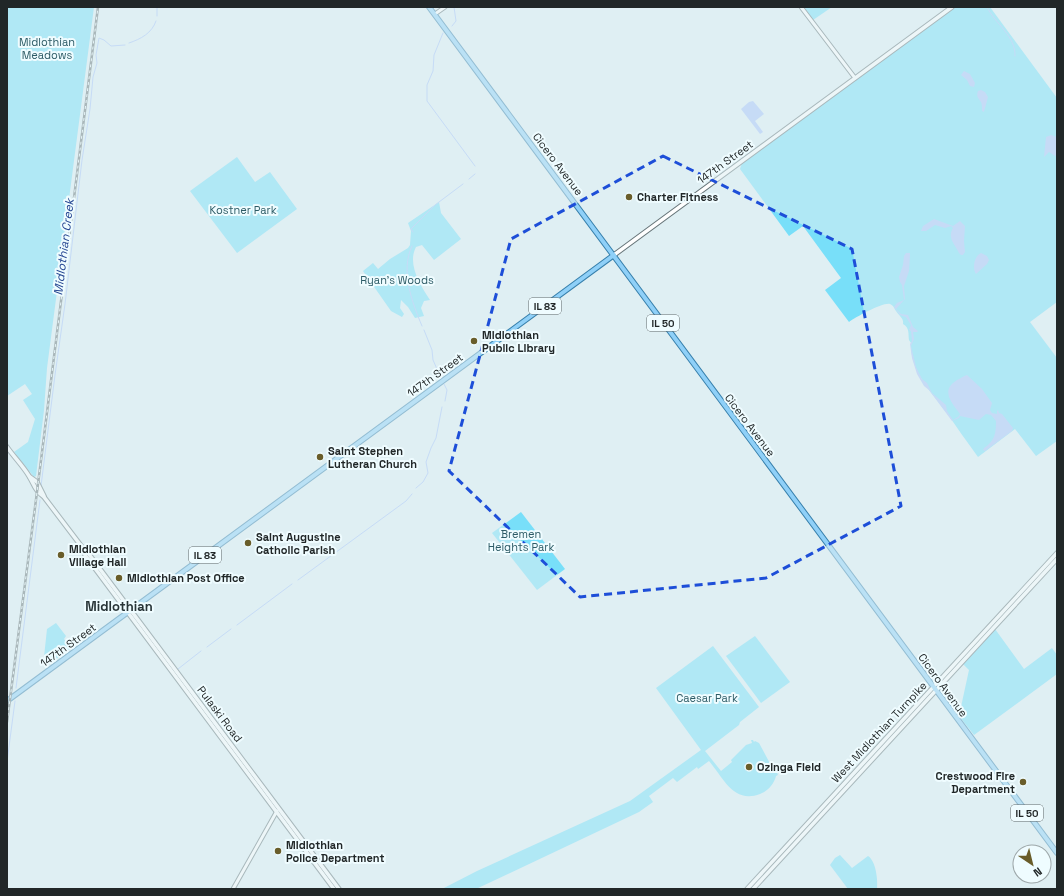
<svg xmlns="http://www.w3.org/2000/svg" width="1064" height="896" font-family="'Space Grotesk',sans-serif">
  <rect width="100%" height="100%" fill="#dfeff3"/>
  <g fill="#78dff9">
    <polygon points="7,7 94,7 47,368 44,410 36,476 34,477 14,452 28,442 35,419 23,400 32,394 25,384 7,396"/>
    <polygon points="804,7 832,7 813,20"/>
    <path d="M956,7H990L1057,98V302L1030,322L1057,358V441L1036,456L1015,429L978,457C967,442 956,426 946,412C931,391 910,372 911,343L909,340C908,334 910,328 903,324C904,318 899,316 896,311C894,308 894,306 890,304C883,302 856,317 849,322L825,290L841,278L803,226L789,236L740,169L742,163Z"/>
    <polygon points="237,157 255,182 270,172 297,209 237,253 190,191"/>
    <path d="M439,202L441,213L461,239L434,260L422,245L416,247C407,264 420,285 430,300L424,301L421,308L424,316L415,318L408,307L401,300L400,308L404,314L402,317L391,311L363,271L373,263L378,269L390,259L408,248L410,245L411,231L408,223Z"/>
    <polygon points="521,512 565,569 537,590 492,533"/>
    <polygon points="56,623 66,636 64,639 71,648 49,664 44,657 47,629"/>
    <polygon points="995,629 1024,669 1052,648 1057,655 1057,674 974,735 959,716 969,670 963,664"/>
    <polygon points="755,636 790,682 761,703 726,656"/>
    <path d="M713,646L759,707L740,722L739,725L705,751L721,771L732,762L731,760L746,745L752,743L751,740H753L754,742L755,741L759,743L774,771L776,770L778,775L776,776C774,784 768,791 760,794C733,804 723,777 709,761L698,769L697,767L677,782L673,778L649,796L653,802L639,812L476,889H442L477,871L630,801L701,750L656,688Z"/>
    <path d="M840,855L852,868L868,856C876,861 878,880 877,889H848L830,865L835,858Z"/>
  </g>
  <g fill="#a9c4fb">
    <polygon points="964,71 970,74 975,83 974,87 970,86 967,80 961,75"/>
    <path d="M981,90L985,92L988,97L984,112L982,111C982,108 982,104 981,102C978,98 976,96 978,91Z"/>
    <polygon points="753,101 764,114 755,121 763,132 760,134 741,109 749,102"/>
    <polygon points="1051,135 1057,137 1057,155 1055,156 1049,152 1044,157 1046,137"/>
    <path d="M934,219L953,226L960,221L965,226L964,241L965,252L963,255H961L959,253C955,244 947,238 953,228L951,226L945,228L935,225L926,231H921L923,226Z"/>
    <path d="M906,253H910V255L909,271L904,286L905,299L896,309L901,314L908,315L913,327L918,331L917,332H913L914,339L911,346L916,367L922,379L927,383L932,393L946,405L947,411L953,420L958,417L960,414C950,401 940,389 959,379C962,378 963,376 967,375L982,389L992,403L990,410L992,413L997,414V411L998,410L999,413L1002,414L1013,428L1012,431L985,451L983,450L984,448C995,441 996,433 996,421L991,415L986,414L979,420L960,416L959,418L952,421L929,390L924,386L917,374L912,358L910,344L912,341L911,331L909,330L911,325L906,317L900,315L894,307L897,303L904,300L902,285L900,282L899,277L903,265L904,256Z"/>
    <path d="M981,253L987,256L989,260L987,264L976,274C972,269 974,256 981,253Z"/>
  </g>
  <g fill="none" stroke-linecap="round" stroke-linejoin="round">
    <g stroke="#a9c4fb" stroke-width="1">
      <polyline points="157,7 157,16"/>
      <path d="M987,7C995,24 1016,36 1015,56"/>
      <polyline points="452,26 456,21 454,7"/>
      <polyline points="443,33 434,55 433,71 427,85 427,101 475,166"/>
      <path d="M129,43C141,39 152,33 156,21"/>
      <polyline points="469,179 475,174"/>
      <polyline points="413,232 411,229 435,205 463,184"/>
      <path d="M412,246C400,271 412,302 422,326"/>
      <polyline points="424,330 432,350 433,360 441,378"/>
      <polyline points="444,384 447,390 445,401"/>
      <polyline points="41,486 55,375 65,304 82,160 90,109 93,77 97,63 96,55 99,38 104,40 111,46 125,45"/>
      <polyline points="416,488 423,482 428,473 426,462 431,448 436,438 442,407"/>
      <polyline points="298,580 406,501 412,494"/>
      <polyline points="237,625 292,584"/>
      <polyline points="207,647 231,629"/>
      <polyline points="178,669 201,651"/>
      <polyline points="16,688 40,500"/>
      <polyline points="7,762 15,701"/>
    </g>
    <defs>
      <g id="tertiary">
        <polyline points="801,7 855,78"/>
        <polyline points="435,14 445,7"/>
        <polyline points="233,889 277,811"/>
      </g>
      <g id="secondary">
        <polyline points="614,255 952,7"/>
        <path d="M7,447C14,457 23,466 29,476C35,486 34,489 44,497L85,551L88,553L339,889"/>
        <polyline points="30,477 37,482 44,496"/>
        <polyline points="85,551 85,555 334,889"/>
        <polyline points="747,889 1057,553"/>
        <polyline points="753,889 1057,559"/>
      </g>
      <g id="primary">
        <polyline points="429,7 1057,853"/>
        <polyline points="7,701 614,255"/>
      </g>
    </defs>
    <use href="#tertiary" stroke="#68767a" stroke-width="5"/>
    <use href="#secondary" stroke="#68767a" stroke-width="5.5"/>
    <use href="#primary" stroke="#3880ac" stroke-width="6"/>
    <use href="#tertiary" stroke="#fff" stroke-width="3"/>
    <use href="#secondary" stroke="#fff" stroke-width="3.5"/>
    <use href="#primary" stroke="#8fd0f8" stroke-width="4"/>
    <defs>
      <polyline id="rail" points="7,722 37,492 98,7"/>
    </defs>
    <use href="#rail" stroke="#697375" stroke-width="2.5"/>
    <use href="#rail" stroke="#effcff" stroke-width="1" stroke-dasharray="3" stroke-linecap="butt"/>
  </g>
  <path d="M0 0H1064V896H0ZM663,156L852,249L901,506L766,578L580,597L449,471L511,239Z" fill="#dfeff3" fill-opacity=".55" fill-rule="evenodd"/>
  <path fill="none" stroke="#1d4ed8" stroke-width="3" stroke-dasharray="8 5" stroke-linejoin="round" d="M663,156L852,249L901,506L766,578L580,597L449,471L511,239Z"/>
  <g fill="#695d2a" stroke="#effcff" stroke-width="1.5">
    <circle cx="629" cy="197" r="4"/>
    <circle cx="474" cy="341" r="4"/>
    <circle cx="320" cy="457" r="4"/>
    <circle cx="248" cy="543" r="4"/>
    <circle cx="61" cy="555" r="4"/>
    <circle cx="119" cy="578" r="4"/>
    <circle cx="749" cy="767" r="4"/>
    <circle cx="1023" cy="782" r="4"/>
    <circle cx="278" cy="851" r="4"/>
  </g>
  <g text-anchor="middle" stroke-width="4" stroke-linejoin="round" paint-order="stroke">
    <g fill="#effcff" stroke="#5f6768" stroke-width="1">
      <rect x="529" y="298" width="32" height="16" rx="3"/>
      <rect x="647" y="315" width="32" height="16" rx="3"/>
      <rect x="189" y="547" width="32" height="16" rx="3"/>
      <rect x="1011" y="805" width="32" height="16" rx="3"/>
    </g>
    <g font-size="10" font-weight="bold" fill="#212728">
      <text x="545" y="310">IL 83</text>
      <text x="663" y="327">IL 50</text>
      <text x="205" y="559">IL 83</text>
      <text x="1027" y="817">IL 50</text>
    </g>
    <g font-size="11" fill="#2d5b66" stroke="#effcff">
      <text x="47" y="46">Midlothian<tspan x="47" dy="13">Meadows</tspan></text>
      <text x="243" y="214">Kostner Park</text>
      <text x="397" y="284">Ryan's Woods</text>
      <text x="521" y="538">Bremen<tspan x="521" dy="13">Heights Park</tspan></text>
      <text x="707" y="702">Caesar Park</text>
    </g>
    <g font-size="11" fill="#212728" stroke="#effcff">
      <text transform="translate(725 162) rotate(-36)" y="4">147th Street</text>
      <text transform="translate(558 164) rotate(53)" y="4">Cicero Avenue</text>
      <text transform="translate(435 375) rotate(-36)" y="4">147th Street</text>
      <text transform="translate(750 425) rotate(53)" y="4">Cicero Avenue</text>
      <text transform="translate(68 645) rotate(-36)" y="4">147th Street</text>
      <text transform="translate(943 685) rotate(54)" y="4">Cicero Avenue</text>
      <text transform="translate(220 714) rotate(53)" y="4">Pulaski Road</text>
      <text transform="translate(879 732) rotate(-47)" y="4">West Midlothian Turnpike</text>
    </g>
    <g font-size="11" font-weight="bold" fill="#212728" stroke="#effcff" text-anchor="start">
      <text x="637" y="201">Charter Fitness</text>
      <text x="482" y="339">Midlothian<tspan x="482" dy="13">Public Library</tspan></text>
      <text x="328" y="455">Saint Stephen<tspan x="328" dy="13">Lutheran Church</tspan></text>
      <text x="256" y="541">Saint Augustine<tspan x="256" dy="13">Catholic Parish</tspan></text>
      <text x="69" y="553">Midlothian<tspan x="69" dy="13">Village Hall</tspan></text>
      <text x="127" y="582">Midlothian Post Office</text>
      <text x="757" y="771">Ozinga Field</text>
      <text x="1015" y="780" text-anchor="end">Crestwood Fire<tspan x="1015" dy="13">Department</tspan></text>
      <text x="286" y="849">Midlothian<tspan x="286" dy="13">Police Department</tspan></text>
    </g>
    <g font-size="12" font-style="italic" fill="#234491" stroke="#effcff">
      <text transform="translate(64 247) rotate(-83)" y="4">Midlothian Creek</text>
    </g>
    <g font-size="13" font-weight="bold" fill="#283437" stroke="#effcff">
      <text x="119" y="611">Midlothian</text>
    </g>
  </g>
  <rect width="1064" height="896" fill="none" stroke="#212728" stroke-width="16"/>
  <g transform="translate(1032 864) rotate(145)"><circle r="19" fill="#effcff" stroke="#9da7a9"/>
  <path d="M0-3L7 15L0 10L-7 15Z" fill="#695d2a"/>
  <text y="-6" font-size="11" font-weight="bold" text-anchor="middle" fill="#212728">N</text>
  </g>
</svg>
